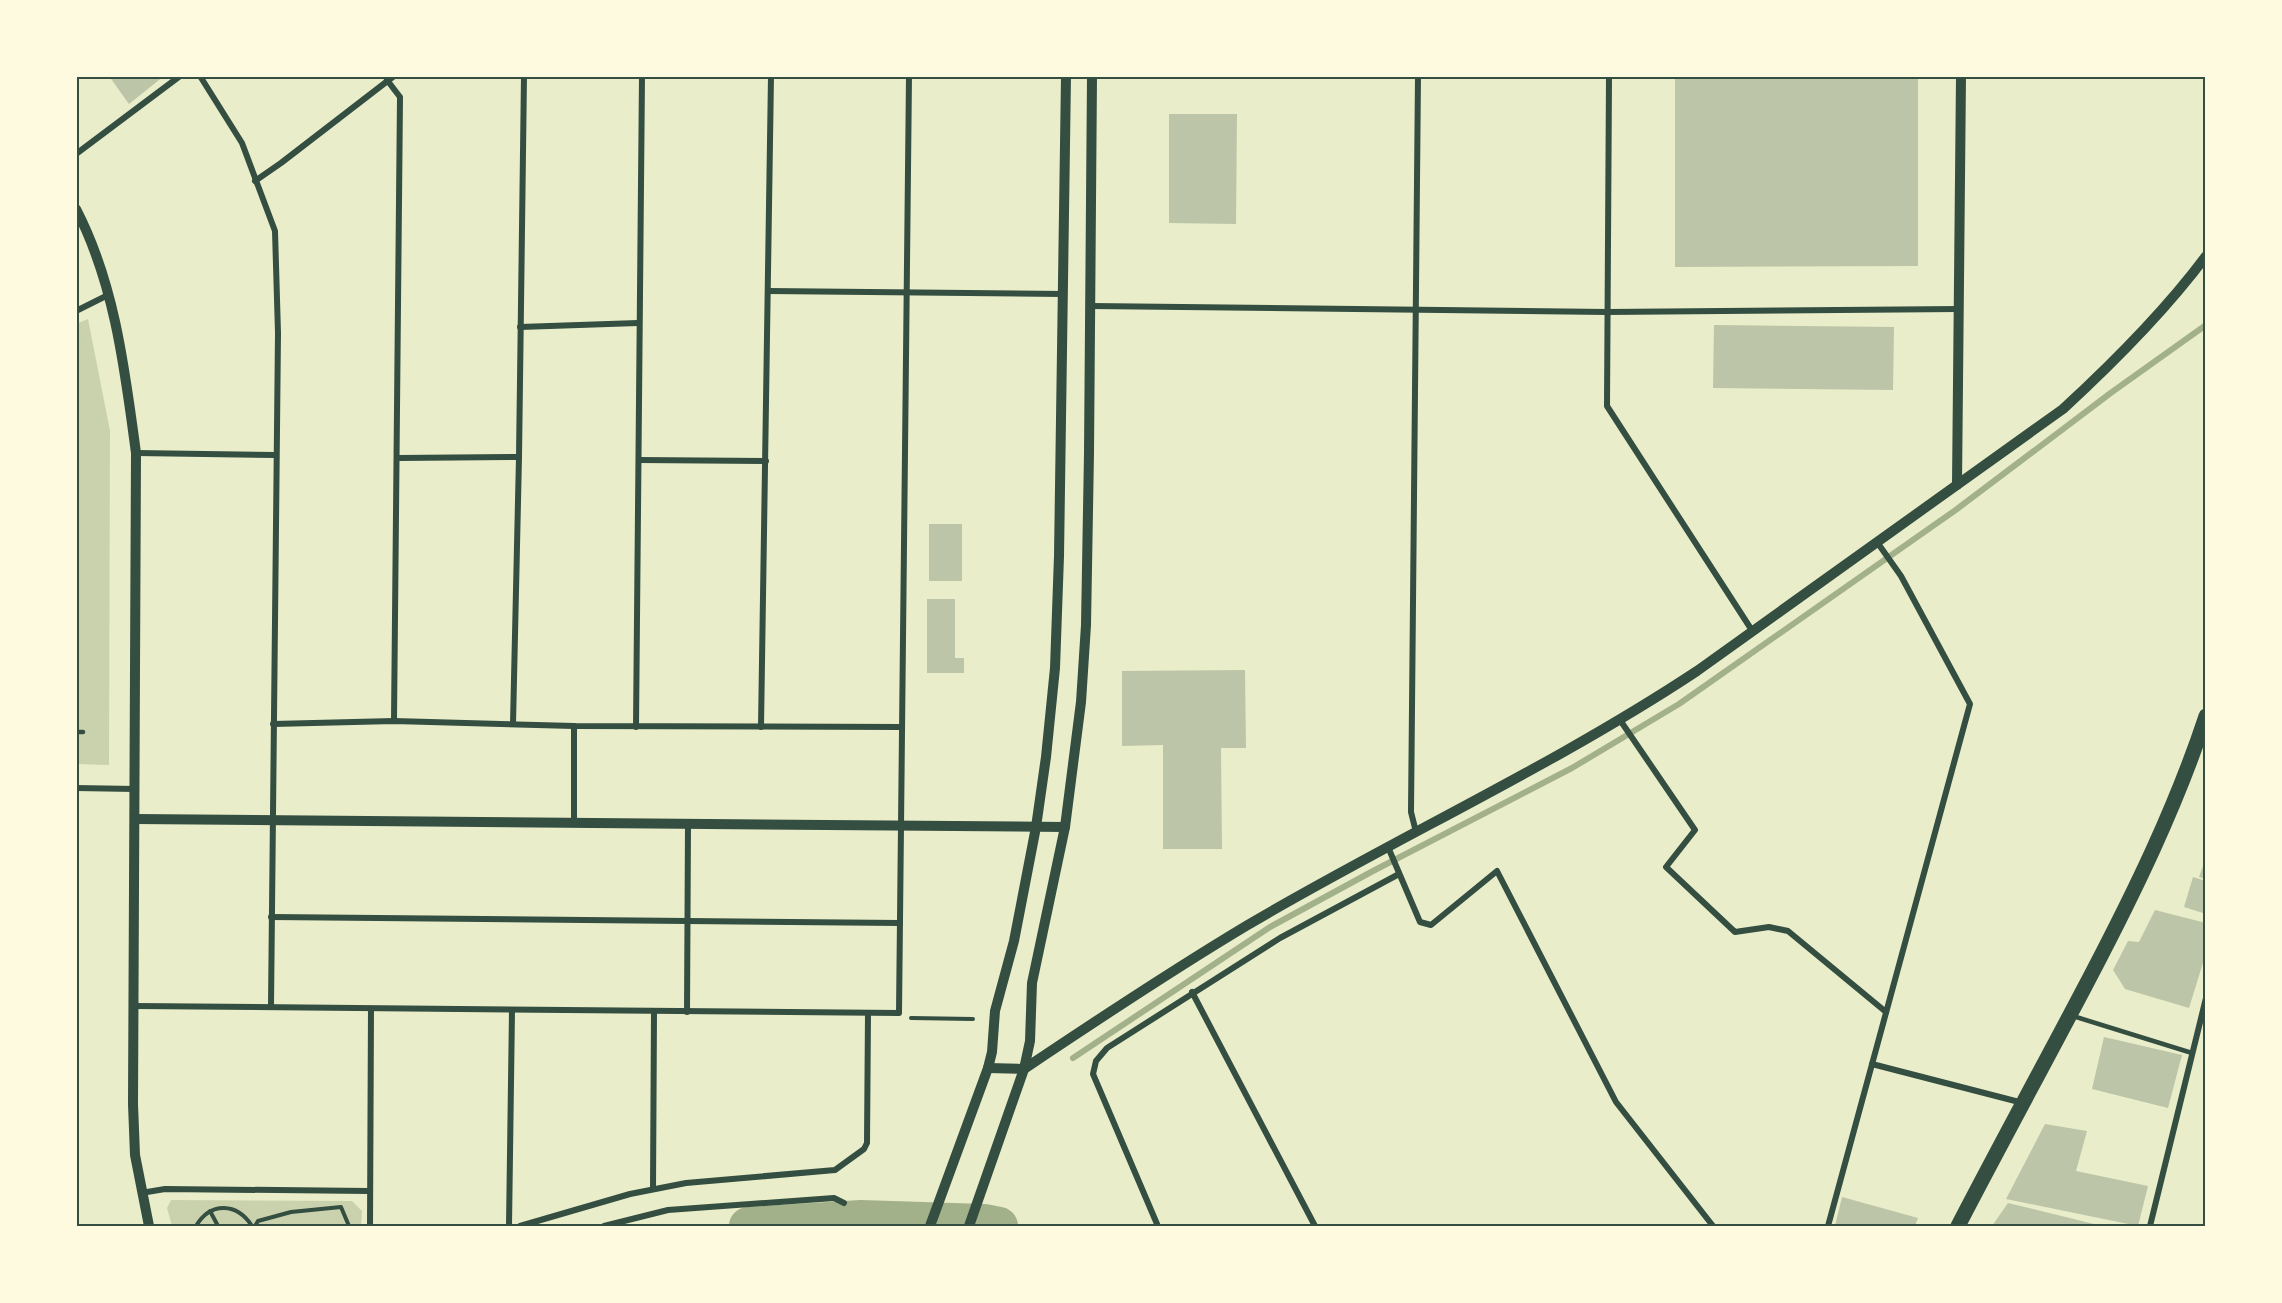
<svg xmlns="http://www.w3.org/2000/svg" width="2282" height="1303" font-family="Mulish,sans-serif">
  <rect width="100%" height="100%" fill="#e9edc9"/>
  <g fill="#cad2ad">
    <polygon points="88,319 110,431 109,765 77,764 76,324"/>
    <polygon points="171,1200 352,1201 362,1211 361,1226 172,1226 167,1208"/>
  </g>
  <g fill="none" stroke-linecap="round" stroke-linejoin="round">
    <polyline stroke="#a3b18a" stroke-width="6" points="1073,1058 1270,927 1373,871 1572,768 1679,704 1957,509 2112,392 2206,325"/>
    <polyline stroke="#a3b18a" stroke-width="38" points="748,1226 861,1219 984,1223 999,1226"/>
  </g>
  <g fill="#bcc5a7">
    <polygon points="109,76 164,76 129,104"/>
    <polygon points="1675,76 1918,76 1918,266 1675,267"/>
    <polygon points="1169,114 1237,114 1236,224 1169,223"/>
    <polygon points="1714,325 1894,327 1893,390 1713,388"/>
    <rect x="929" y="524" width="33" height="57"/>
    <polygon points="927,599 955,599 955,658 964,658 964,673 927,673"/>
    <polygon points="1245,670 1246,748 1221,748 1222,849 1163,849 1163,745 1122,746 1122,671"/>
    <polygon points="2206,858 2206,879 2199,877"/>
    <polygon points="2193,877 2206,881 2206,914 2184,907"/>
    <polygon points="2155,910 2206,923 2206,953 2189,1008 2125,989 2113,970 2128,941 2139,942"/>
    <polygon points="2104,1037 2182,1055 2168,1108 2092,1089"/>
    <polygon points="2045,1124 2087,1131 2076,1171 2148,1186 2138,1226 2006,1199"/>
    <polygon points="1842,1197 1918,1218 1915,1226 1835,1226"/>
    <polygon points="2008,1203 2102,1226 1992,1226"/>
  </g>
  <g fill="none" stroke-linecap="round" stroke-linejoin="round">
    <g stroke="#344e41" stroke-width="4">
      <polyline points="911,1018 973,1019"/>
      <polyline points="210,1211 218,1226"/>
      <path d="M196,1226C211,1201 237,1203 252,1226"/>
      <polyline points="255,1226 258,1221 291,1212 341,1207 349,1226"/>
    </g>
    <g stroke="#344e41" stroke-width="4.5">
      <polyline points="76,732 83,732"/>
      <polyline points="2073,1016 2192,1053"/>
    </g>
    <g stroke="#344e41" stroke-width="6">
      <polyline points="200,76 242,143 275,231 278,333 271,1006"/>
      <polyline points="1609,76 1607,406 1753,632"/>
      <polyline points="387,80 400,97 394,721"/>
      <polyline points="76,154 180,76"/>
      <polyline points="255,181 281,163 394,76"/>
      <polyline points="768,291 1063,294"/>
      <polyline points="1091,306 1607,312 1959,309"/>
      <polyline points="76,311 108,295"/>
      <polyline points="520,327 638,323"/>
      <polyline points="136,453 275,455"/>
      <polyline points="398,458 519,457"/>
      <polyline points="639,460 766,461"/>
      <polyline points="1620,720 1695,830 1666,867 1735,932 1769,927 1788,931 1886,1012"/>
      <polyline points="273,724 394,721 574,726 901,727"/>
      <polyline points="513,724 519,457 524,76"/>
      <polyline points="636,727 642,76"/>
      <polyline points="761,727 771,76"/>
      <polyline points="76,788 135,789"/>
      <polyline points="574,822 574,726"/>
      <polyline points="1416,832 1411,812 1418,76"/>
      <polyline points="1388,847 1420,922 1431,925 1497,871 1616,1102 1713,1226"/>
      <polyline points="271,917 900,923"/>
      <polyline points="1192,992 1315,1226"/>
      <polyline points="134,1006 899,1013 909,76"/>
      <polyline points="687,1012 688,824"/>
      <polyline points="1872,1064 2023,1103"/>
      <polyline points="653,1189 654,1012"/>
      <polyline points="141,1193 165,1189 369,1191"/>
      <polyline points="1157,1224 1093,1074 1096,1061 1107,1048 1280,938 1399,874"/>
      <polyline points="370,1226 371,1009"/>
      <polyline points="509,1226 512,1010"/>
      <polyline points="520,1226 630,1194 686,1183 835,1170 864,1149 867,1143 868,1013"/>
      <polyline points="604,1226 668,1210 834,1198 844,1203"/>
      <polyline points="1828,1226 1970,704 1901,576 1877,542"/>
      <polyline points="2150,1226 2206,998"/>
    </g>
    <g stroke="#344e41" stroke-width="10">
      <path d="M76,209C115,284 125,371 136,453L133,1104L135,1155L149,1226"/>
      <polyline points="1957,485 1961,76"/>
      <polyline points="135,819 1065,827"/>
      <path d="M988,1068L1024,1069C1097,1020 1171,971 1246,926C1395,838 1552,767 1697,671L2063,409C2113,363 2165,311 2206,256"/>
      <polyline points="930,1226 988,1068 992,1052 995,1011 1014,941 1036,827 1046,757 1055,668 1059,556 1066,76"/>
      <polyline points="969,1226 1024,1069 1030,1041 1032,983 1065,827 1081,702 1086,625 1089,453 1092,76"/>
    </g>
    <path stroke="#344e41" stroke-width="15" d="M1958,1226C2001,1143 2046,1061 2090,977C2134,893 2176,807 2206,716"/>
  </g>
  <rect width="2282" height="1303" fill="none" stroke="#fefae0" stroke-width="156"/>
  <rect x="78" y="78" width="2126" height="1147" fill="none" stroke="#344e41" stroke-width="2"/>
</svg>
